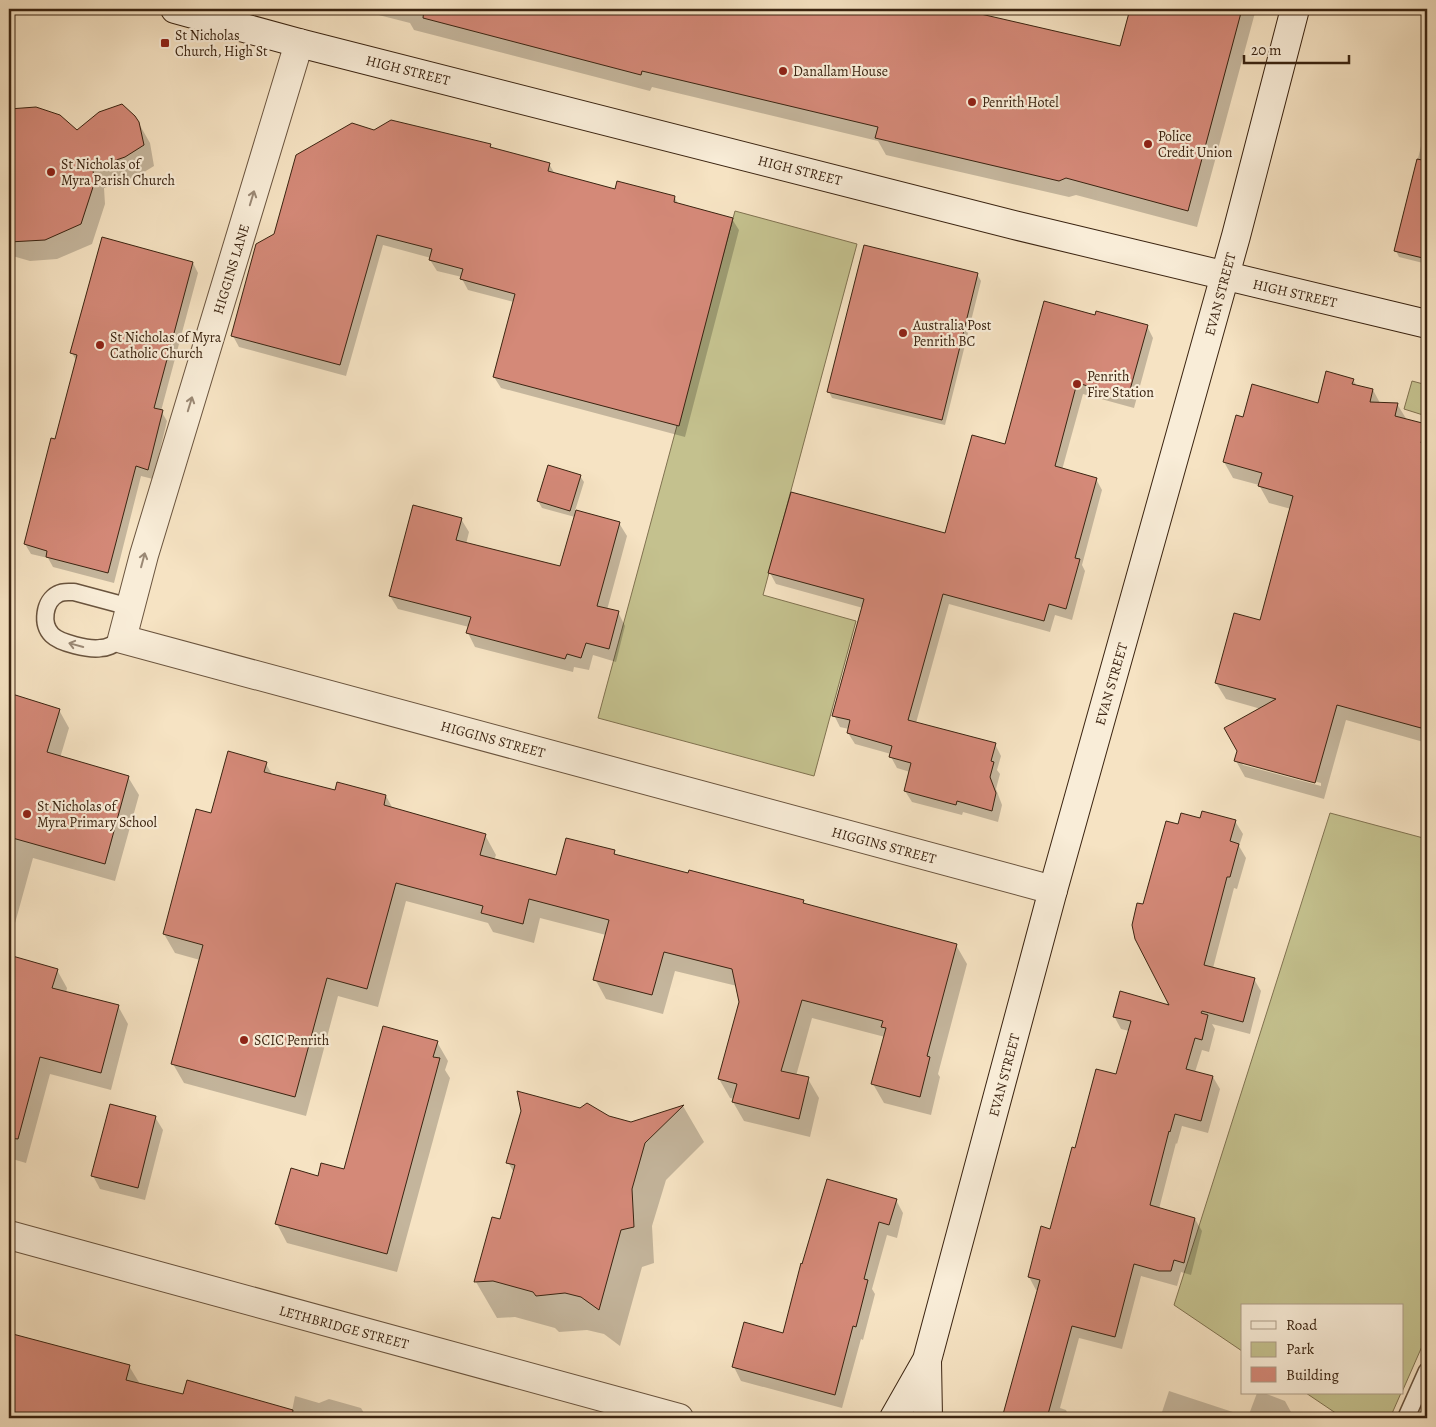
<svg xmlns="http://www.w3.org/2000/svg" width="1436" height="1427" font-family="Alegreya,serif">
  <rect width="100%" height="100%" fill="#f6e3c3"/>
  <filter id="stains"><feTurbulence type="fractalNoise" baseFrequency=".004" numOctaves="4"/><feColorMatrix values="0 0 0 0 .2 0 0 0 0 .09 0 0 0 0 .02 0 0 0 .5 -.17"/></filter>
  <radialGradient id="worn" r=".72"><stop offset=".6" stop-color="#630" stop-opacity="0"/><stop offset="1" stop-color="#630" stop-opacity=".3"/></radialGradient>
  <g fill="#c4c18e" stroke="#807250">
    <polygon points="735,211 857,244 763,595 856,621 814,776 598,718"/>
    <polygon points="1412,381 1427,385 1427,404 1423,415 1404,409"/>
    <polygon points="1330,813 1427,839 1427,1335 1402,1392 1402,1306 1242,1306 1242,1351 1174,1305"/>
    <polygon points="1306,1393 1401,1393 1390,1418 1343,1418"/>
  </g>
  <g fill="#0003" fill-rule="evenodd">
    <polygon points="355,9 980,9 978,15 1120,48 1131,9 1256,9 1197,227 1076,195 1069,197 886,155 878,141 652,87 650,91 414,30 410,23"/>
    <polygon points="36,108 77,132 138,122 150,143 154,166 136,177 104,188 105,204 92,244 57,259 30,261 9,255 9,110"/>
    <polygon points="1427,121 1427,264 1399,257 1396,251"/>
    <polygon points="374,131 490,145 492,149 549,164 555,174 616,190 674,197 679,205 732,219 739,230 685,437 501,388 494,377 514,302 468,290 462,279 462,277 437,271 430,260 431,258 383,245 346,376 239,347 233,336 275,235"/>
    <polygon points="193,263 198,273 161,411 167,421 153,479 141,476 114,583 53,567 48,558 31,554 25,544 56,440 77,362 72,353"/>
    <polygon points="977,274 981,281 945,425 832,398 829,392"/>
    <polygon points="1096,317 1147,326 1153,338 1134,408 1083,394 1062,470 1096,479 1102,490 1082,565 1085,571 1072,620 1055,615 1050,632 949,604 916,723 995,744 1001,756 997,770 1000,774 996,789 1002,805 998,822 963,812 962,815 912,802 905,791 910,772 897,768 891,757 891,754 855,744 848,733 849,729 840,727 834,715 863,608 776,584 770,573 946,535 1006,445"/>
    <path d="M1353,380L1357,386L1373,390L1380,403L1397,404L1407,420L1425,425L1427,429V743L1346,720L1324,799L1245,777L1236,761L1238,751L1261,709L1226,699L1216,683L1260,622L1291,509L1269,503L1259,485L1233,478L1224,462L1244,418L1318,404ZM1240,761L1321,783V786L1243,765Z"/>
    <polygon points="580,476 584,482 575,511 619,523 627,536 607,610 618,612 625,626 616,662 593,655 589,670 574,667 573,672 475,647 468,633 469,627 398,609 390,596 461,519 469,532 466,544 561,568 575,517 542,508 538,501"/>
    <polygon points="9,695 59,710 69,728 60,758 128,777 139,795 115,881 33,858 9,945"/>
    <polygon points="266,764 273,776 336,792 386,796 393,809 485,835 496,855 494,860 557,876 614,852 616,856 689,875 803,901 805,904 956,945 967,964 938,1074 940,1077 931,1115 884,1103 873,1084 885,1037 812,1018 796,1076 808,1079 819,1098 810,1137 744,1121 733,1102 734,1099 730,1098 719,1079 740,1002 737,986 675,971 663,1014 606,999 595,979 606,935 540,918 534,943 493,932 488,923 406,901 378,1007 338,996 306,1116 184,1083 173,1064 200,960 175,953 164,934 212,815"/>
    <polygon points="1201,820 1235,821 1243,834 1239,846 1246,858 1237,889 1234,888 1213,968 1254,979 1261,991 1250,1034 1212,1024 1215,1029 1209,1052 1202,1050 1195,1072 1213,1077 1220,1089 1208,1133 1182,1126 1177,1144 1176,1143 1159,1209 1195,1219 1202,1231 1191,1275 1181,1272 1177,1286 1141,1276 1122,1349 1079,1338 1060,1408 1066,1410 1070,1418 1006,1418 1004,1414 1038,1290 1036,1290 1029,1277 1051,1230 1076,1149 1117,1076 1129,1031 1121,1029 1114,1016 1172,1007 1144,906 1178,826"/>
    <polygon points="9,956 57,970 67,988 66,993 118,1006 128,1024 111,1090 50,1074 26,1163 9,1158"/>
    <polygon points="437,1042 448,1061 445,1070 450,1078 397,1272 287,1243 277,1224 319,1177 345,1170"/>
    <polygon points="683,1106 704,1142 666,1180 652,1226 654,1263 642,1267 620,1346 604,1334 587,1330 559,1332 555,1328 515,1317 497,1318 476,1282 501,1221 514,1173 508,1162 609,1117 631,1123"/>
    <polygon points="155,1117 163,1130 145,1200 100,1189 93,1176"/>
    <polygon points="896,1200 903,1213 897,1238 887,1235 872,1289 875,1294 863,1340 861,1339 842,1408 741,1381 734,1367 784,1334"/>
    <polygon points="9,1334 129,1366 140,1384 184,1396 292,1411 295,1396 319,1403 329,1399 361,1408 367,1418 9,1418"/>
    <polygon points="1169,1391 1248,1417 1257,1393 1264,1393 1285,1401 1291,1412 1300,1415 1301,1418 1154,1418 1155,1417 1160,1418"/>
  </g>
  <g fill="#d48978" stroke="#3b2411">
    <polygon points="424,9 959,9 1120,46 1130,9 1242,9 1188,211 1066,178 1059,181 875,138 878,127 642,71 641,75 423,18"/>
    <polygon points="122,104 135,116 139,122 144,145 125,157 93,168 94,184 81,224 45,240 9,242 9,109 36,107 60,115 77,130 99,112"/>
    <polygon points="391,120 491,144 490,147 550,163 548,171 615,189 617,181 675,196 674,202 733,218 679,426 493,377 515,294 460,279 463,269 429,260 432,249 377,235 340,365 231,336 256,244 274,234 296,155 352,123 374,130"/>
    <polygon points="1417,159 1427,161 1427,259 1394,251"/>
    <polygon points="102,237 193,262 154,408 163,410 148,470 136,466 108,573 46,557 47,551 24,544 51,438 55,439 77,355 70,353"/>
    <polygon points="864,245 978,273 942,420 827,392"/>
    <polygon points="1044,301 1095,315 1096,311 1148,325 1128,397 1077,383 1055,466 1097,478 1075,558 1080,559 1066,609 1049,604 1044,621 943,594 908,720 996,743 991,761 994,762 990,777 996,793 992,811 957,801 956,805 904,791 911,763 889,757 892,746 847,733 850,720 832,716 864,599 768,573 791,492 945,533 972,435 1005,444"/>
    <polygon points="1326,371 1354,379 1352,384 1373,389 1370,402 1398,403 1395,416 1426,424 1421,443 1427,445 1427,707 1421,728 1337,705 1315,783 1234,761 1237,751 1224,728 1276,699 1215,683 1234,613 1260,620 1293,496 1258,486 1262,473 1223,462 1236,415 1243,417 1252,384 1318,403"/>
    <polygon points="548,465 581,475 570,511 537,501"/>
    <polygon points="413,505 462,518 456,540 560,566 576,510 620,522 597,606 619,611 609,649 586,643 581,658 567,654 565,659 466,633 471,617 389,596"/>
    <polygon points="9,693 60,709 47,752 129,776 105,864 9,837"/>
    <polygon points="228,751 267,762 264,772 335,790 337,782 386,795 384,805 486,834 480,855 556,875 566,838 615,850 614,854 688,873 689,870 804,900 803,903 957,944 927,1056 930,1057 920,1097 871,1084 886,1028 881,1027 883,1021 802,1000 781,1071 809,1077 799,1119 732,1102 737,1084 718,1079 739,1002 732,969 664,952 652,995 593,980 609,920 529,899 523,924 481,913 483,906 396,883 367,989 327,978 295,1097 171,1064 203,945 163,934 196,809 211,813"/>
    <polygon points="1202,811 1236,820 1230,841 1239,844 1230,877 1227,877 1204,965 1255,978 1243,1022 1202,1011 1201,1013 1208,1015 1202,1040 1195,1038 1186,1069 1213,1076 1201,1121 1175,1114 1170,1132 1169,1131 1150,1205 1195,1218 1184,1263 1174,1260 1171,1271 1159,1271 1134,1264 1115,1337 1072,1326 1047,1418 1002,1418 1040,1280 1028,1277 1041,1226 1050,1229 1072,1147 1075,1148 1096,1069 1116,1074 1131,1021 1113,1017 1120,991 1169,1005 1135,939 1132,925 1137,903 1143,904 1166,821 1178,824 1181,813 1200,818"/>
    <polygon points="9,955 58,969 52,988 119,1005 101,1073 40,1057 18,1139 9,1138"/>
    <polygon points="383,1026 438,1041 433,1057 440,1058 387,1254 275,1224 291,1168 318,1176 321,1163 344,1169"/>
    <polygon points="517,1091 580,1108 587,1103 609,1116 631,1122 684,1105 645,1143 632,1189 634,1227 621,1230 599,1310 581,1297 565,1293 536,1296 533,1292 493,1281 474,1282 492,1217 500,1219 515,1165 506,1163 521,1111"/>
    <polygon points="110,1104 156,1116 138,1188 91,1176"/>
    <polygon points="827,1179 897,1199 889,1225 879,1222 864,1279 868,1280 856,1327 853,1326 835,1395 732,1367 744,1322 783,1333 801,1263 802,1264"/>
    <polygon points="9,1333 130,1365 126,1380 183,1394 187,1380 293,1410 292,1418 9,1418"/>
  </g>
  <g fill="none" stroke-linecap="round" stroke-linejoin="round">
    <defs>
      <g id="lane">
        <path d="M122,639C115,643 109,648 101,648C89,650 60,643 52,635C41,624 44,601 58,594C63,591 68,592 74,592L130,607"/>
        <polyline points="1406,1418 1427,1371"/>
      </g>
      <g id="street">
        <polyline points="299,43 144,555 122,639 1053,890"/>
        <polyline points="9,1235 679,1418"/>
      </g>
      <g id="secondary">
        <polyline points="175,9 299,43 1014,225 1427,324"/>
        <polyline points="927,1361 928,1418"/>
        <polyline points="894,1418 927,1360 1053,890 1236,236 1295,9"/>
      </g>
    </defs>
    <use href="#lane" stroke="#6a543e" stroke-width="19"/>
    <use href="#street" stroke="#6a543e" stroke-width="30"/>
    <use href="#secondary" stroke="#3b2411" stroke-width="30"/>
    <use href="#lane" stroke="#f9edd8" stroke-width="16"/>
    <use href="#street" stroke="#f9edd8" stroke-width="28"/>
    <use href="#secondary" stroke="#f9edd8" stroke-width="28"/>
  </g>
  <defs><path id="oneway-shaft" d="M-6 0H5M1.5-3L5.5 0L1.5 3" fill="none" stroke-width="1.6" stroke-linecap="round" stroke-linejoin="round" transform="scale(1.25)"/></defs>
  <g stroke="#9a8874">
    <use href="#oneway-shaft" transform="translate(252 198) rotate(-73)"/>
    <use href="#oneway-shaft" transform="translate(190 404) rotate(-73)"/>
    <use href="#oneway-shaft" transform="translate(143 560) rotate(-75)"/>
    <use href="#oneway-shaft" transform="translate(76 645) rotate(-165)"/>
  </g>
  <g fill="#8f2418" stroke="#f9edd8" stroke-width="2">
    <rect x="160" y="38" width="10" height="10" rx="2.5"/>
    <circle cx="783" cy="71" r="5"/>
    <circle cx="972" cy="102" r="5"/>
    <circle cx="1148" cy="144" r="5"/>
    <circle cx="51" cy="172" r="5"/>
    <circle cx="903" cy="333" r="5"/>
    <circle cx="100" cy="345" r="5"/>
    <circle cx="1077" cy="384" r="5"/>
    <circle cx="27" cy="814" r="5"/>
    <circle cx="244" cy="1040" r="5"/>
  </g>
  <g text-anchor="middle" stroke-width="4.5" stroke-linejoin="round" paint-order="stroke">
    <g font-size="14" fill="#3b2411" stroke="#f9edd8" text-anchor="start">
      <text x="175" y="40">St Nicholas<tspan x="175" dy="16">Church, High St</tspan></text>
      <text x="793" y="76">Danallam House</text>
      <text x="982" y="107">Penrith Hotel</text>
      <text x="1158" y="141">Police<tspan x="1158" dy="16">Credit Union</tspan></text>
      <text x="61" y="169">St Nicholas of<tspan x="61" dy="16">Myra Parish Church</tspan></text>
      <text x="913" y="330">Australia Post<tspan x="913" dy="16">Penrith BC</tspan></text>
      <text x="110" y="342">St Nicholas of Myra<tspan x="110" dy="16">Catholic Church</tspan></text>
      <text x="1087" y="381">Penrith<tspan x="1087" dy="16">Fire Station</tspan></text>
      <text x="37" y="811">St Nicholas of<tspan x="37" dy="16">Myra Primary School</tspan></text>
      <text x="254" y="1045">SCIC Penrith</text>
    </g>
    <g font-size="14" fill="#3b2411" stroke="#f9edd8">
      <text transform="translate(408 70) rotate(14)" y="5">HIGH STREET</text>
      <text transform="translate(800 170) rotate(14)" y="5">HIGH STREET</text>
      <text transform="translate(231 269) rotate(-73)" y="5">HIGGINS LANE</text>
      <text transform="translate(1295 293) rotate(13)" y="5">HIGH STREET</text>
      <text transform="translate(1220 294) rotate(-75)" y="5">EVAN STREET</text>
      <text transform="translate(1111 684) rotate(-74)" y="5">EVAN STREET</text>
      <text transform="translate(493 739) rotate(15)" y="5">HIGGINS STREET</text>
      <text transform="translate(884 845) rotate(15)" y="5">HIGGINS STREET</text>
      <text transform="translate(1004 1075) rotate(-75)" y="5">EVAN STREET</text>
      <text transform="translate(344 1327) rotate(15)" y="5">LETHBRIDGE STREET</text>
    </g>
  </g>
  <rect width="1436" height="1427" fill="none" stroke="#f6e3c3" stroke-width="30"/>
  <rect x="10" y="10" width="1416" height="1407" fill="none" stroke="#3b2411" stroke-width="2.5"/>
  <rect x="15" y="15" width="1406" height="1397" fill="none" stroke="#3b2411"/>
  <rect x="1241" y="1304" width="162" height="90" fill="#f9edd8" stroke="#ad9d88"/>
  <rect x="1251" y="1321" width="25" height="8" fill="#f9edd8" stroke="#ad9d88"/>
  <text x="1286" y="1330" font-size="15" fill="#3b2411">Road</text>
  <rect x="1251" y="1342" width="25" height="15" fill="#c4c18e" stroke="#ad9d88"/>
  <text x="1286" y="1354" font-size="15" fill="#3b2411">Park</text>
  <rect x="1251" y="1367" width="25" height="15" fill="#d48978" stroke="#ad9d88"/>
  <text x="1286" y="1380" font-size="15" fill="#3b2411">Building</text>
  <path d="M1244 55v8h105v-8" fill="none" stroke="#3b2411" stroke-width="2.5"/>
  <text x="1251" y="55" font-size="15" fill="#3b2411" stroke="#f9edd8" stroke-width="4" paint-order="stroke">20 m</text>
  <rect width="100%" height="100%" filter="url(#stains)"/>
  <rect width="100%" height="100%" fill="url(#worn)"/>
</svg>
